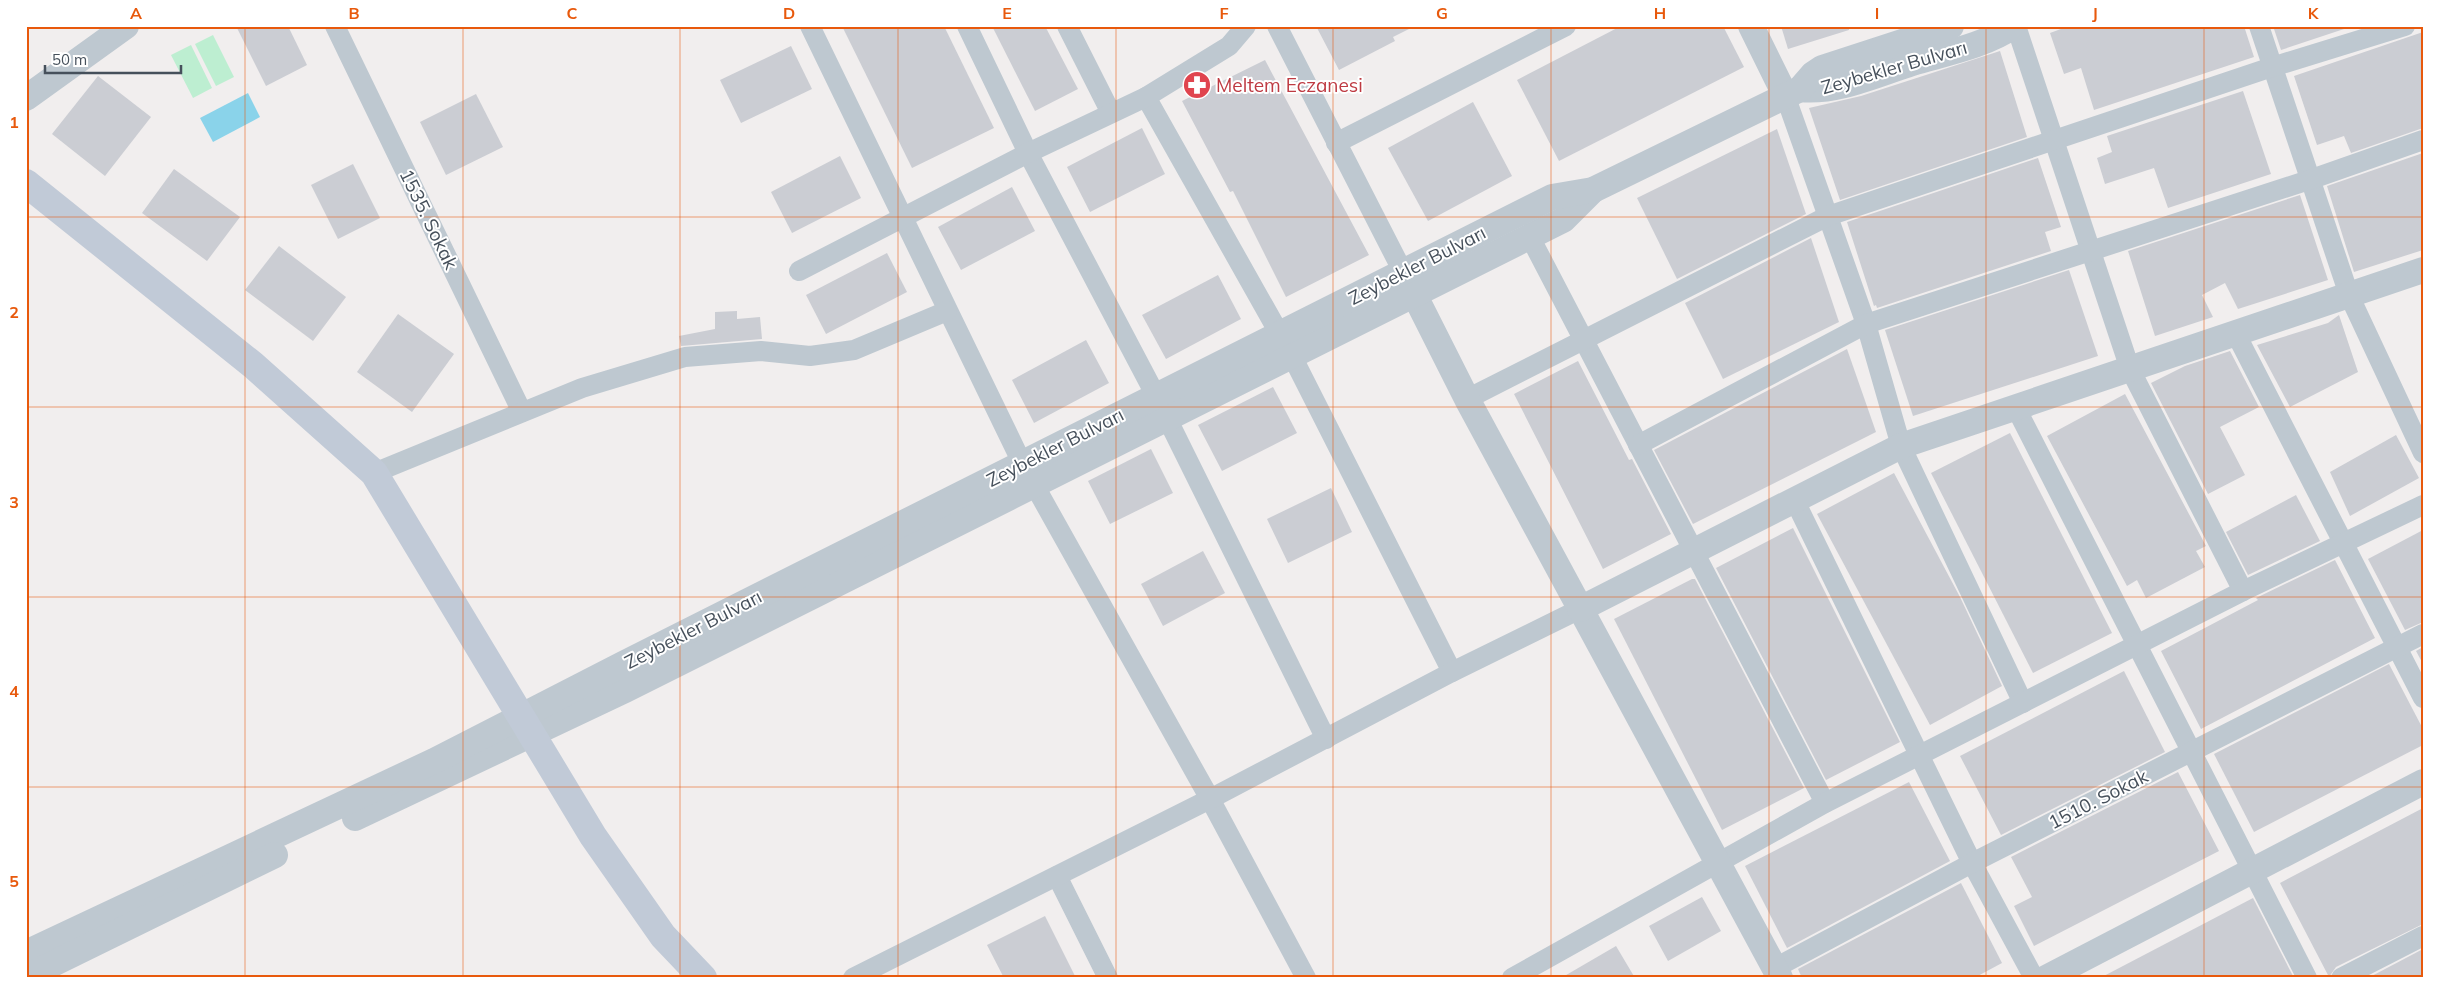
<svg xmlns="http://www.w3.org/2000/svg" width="2449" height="1004" font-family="Mulish,sans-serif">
  <rect width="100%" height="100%" fill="#f1eeee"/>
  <g fill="#bdeed1">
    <polygon points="213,35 234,77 216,86 195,44"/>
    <polygon points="191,45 212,88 193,98 171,55"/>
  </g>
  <polygon fill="#8ad3ea" points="248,93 260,117 213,142 200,118"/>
  <g fill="#cbcdd3">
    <polygon points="236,26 288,26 307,65 266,86"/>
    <polygon points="842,26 944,26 994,128 912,168"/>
    <polygon points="992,26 1045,26 1078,89 1035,111"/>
    <polygon points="1316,26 1415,26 1393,37 1395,41 1339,70"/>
    <polygon points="1621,26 1723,26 1744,67 1559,161 1517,80"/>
    <polygon points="1781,26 1849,26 1849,30 1788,49"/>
    <polygon points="2069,26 2244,26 2254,57 2094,110 2081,68 2064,74 2050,33"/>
    <polygon points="2273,26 2344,26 2344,29 2281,50"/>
    <polygon points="2423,32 2423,128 2351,153 2344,136 2317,145 2294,76"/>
    <polygon points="791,46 812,89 741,123 720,80"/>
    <polygon points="2000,51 2027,137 1840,200 1809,108 1861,96"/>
    <polygon points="1265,60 1369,255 1286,297 1233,191 1230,192 1182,101"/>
    <polygon points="98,76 151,117 105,176 52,134"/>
    <polygon points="2243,91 2271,174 2168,208 2154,168 2105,184 2097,158 2112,152 2107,136"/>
    <polygon points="476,94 503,147 446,175 420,122"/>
    <polygon points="1473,102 1512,176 1428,221 1388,148"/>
    <polygon points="1142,128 1165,174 1090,212 1067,167"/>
    <polygon points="1777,129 1806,214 1677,279 1637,198"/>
    <polygon points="2423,153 2423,250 2354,272 2327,186"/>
    <polygon points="840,156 861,198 792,233 771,192"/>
    <polygon points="2038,158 2061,227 2045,232 2051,251 1877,308 1876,305 1874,306 1847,222"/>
    <polygon points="353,164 380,218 338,239 311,185"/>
    <polygon points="174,169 240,217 207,261 142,213"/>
    <polygon points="1012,187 1035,231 961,270 938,227"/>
    <polygon points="2300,195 2328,280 2238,309 2225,283 2202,295 2213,317 2155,336 2128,251"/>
    <polygon points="1811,238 1839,322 1723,379 1685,303"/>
    <polygon points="279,246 346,297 313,341 245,290"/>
    <polygon points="887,253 907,292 826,334 806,295"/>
    <polygon points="2069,270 2098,356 1913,416 1885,330"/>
    <polygon points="1218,275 1241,319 1166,359 1142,315"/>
    <polygon points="737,311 737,319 760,317 762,339 681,346 679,336 715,329 715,312"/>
    <polygon points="398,314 454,354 412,412 357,372"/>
    <polygon points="2339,315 2358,372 2290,407 2257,345 2328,323"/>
    <polygon points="1086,340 1109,383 1034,423 1012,380"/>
    <polygon points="1847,349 1876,432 1693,524 1654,450"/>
    <polygon points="2230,351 2259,407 2220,427 2245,475 2208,494 2151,383 2185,366"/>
    <polygon points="1578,361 1629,460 1632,459 1671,534 1603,569 1514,394"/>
    <polygon points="1273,387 1297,433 1222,471 1198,425"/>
    <polygon points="2125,394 2206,546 2196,551 2205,567 2146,598 2137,580 2127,586 2047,436"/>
    <polygon points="2010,433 2112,633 2033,673 1931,473"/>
    <polygon points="2396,435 2419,478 2350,516 2330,472"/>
    <polygon points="1151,449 1173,493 1110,524 1088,481"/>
    <polygon points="1894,473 1960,597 2002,686 1930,725 1817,514"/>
    <polygon points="1331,488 1352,532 1288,563 1267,519"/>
    <polygon points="2296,495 2320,541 2248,575 2226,532"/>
    <polygon points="1793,528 1900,742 1826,780 1716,568"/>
    <polygon points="2423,530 2423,622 2405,630 2368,559"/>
    <polygon points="1203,551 1225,593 1163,626 1141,584"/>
    <polygon points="2335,560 2375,638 2201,729 2161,651 2258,600 2256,598"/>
    <polygon points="1692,579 1695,579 1804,788 1722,830 1614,619"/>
    <polygon points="2423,647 2423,664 2416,651"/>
    <polygon points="2389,664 2423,729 2423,745 2254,832 2214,754"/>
    <polygon points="2124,671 2165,752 2001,835 1960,756"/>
    <polygon points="2178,772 2219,851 2034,946 2014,906 2032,897 2011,857"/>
    <polygon points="1909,782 1950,861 1787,948 1745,866"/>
    <polygon points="2423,808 2423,924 2336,967 2329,977 2280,883"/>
    <polygon points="1961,883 2002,963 1974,978 1802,978 1798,969"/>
    <polygon points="1702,897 1721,931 1668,961 1649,926"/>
    <polygon points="2253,898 2294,978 2100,978"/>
    <polygon points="1045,916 1076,978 1004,978 987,945"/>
    <polygon points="1616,946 1635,978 1561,978"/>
    <polygon points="2423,949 2423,978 2368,978"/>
  </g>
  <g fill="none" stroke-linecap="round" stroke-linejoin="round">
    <g stroke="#bec8d0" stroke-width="20">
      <polyline points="335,26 522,412"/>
      <polyline points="810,26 1022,463 1210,799 1306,978"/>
      <polyline points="967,26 1028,153 1156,396 1326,739"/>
      <polyline points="1067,26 1111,113"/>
      <polyline points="1277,26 1403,272"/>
      <polyline points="2016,26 2130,369 2243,591"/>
      <polyline points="2259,26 2349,295 2423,453"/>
      <polyline points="1785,95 1866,324 1901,446 2023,703"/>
      <polyline points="1146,97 1292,356 1452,672"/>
      <polyline points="1336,143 1566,26"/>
      <polyline points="1530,237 1825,803"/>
      <polyline points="799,271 1028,153 1146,97 1229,46 1246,26"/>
      <polyline points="2236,334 2423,698"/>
      <polyline points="1467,399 1828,216 2272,67 2405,26"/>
      <polyline points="2015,406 2307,978"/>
      <polyline points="1638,445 1866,324 2309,180 2423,140"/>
      <polyline points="374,473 582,388 685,357 761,351 810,356 854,350 947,311"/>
      <polyline points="1795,501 1972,863 2034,978"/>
      <polyline points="1057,876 1108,978"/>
      <polyline points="1775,968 1972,863 2423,634"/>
      <polyline points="853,978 1210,799 1452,672 1580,609"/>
      <polyline points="1512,978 1825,803 2243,591 2423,505"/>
      <polyline points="2341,978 2423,936"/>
    </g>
    <g stroke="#bec8d0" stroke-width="26">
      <polyline points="1751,26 1785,95"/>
      <path d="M1800,89C1837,93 1877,74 1912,63C1946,53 1984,46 2014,26"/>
      <polyline points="26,98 126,26"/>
      <polyline points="1407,280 1467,399 1780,978"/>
      <polyline points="1580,609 1901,446 2423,270"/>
      <polyline points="355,818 625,690 1563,220 1593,190"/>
      <polyline points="26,953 434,761 623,664 1552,197 1593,190 1800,89 1813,74 1822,68 1951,26"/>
      <polyline points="26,977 275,855"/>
      <polyline points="2046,978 2423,782"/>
    </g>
    <polyline stroke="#c1cad7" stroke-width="28" points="26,183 253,365 374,473 593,836 663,936 703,978"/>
  </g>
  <path fill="none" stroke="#e8590c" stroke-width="1" stroke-opacity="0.55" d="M245,26V978M463,26V978M680,26V978M898,26V978M1116,26V978M1333,26V978M1551,26V978M1769,26V978M1986,26V978M2204,26V978M26,217H2423M26,407H2423M26,597H2423M26,787H2423"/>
  <defs>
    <symbol id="pharmacy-disc" viewBox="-11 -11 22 22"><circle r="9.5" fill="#e0444e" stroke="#fff"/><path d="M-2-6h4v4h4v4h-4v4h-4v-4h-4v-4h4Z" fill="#fff"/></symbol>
  </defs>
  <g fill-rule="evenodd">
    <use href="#pharmacy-disc" x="1181" y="69" width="32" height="32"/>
  </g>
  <g text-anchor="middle" stroke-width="4" stroke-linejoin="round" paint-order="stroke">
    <g font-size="19" fill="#46505b" stroke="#fff">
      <text transform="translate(1894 67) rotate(-16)" y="7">Zeybekler Bulvarı</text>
      <text transform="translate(429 219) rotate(64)" y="7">1535. Sokak</text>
      <text transform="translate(1417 265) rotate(-27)" y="7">Zeybekler Bulvarı</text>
      <text transform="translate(1055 447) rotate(-27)" y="7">Zeybekler Bulvarı</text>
      <text transform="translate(693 629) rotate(-27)" y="7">Zeybekler Bulvarı</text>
      <text transform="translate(2098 799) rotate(-27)" y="7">1510. Sokak</text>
    </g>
    <g font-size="19" fill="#be3a42" stroke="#fff" text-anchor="start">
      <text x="1216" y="92">Meltem Eczanesi</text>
    </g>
  </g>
  <rect width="2449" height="1004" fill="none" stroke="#ffffff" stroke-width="55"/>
  <path d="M45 65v8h136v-8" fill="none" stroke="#46505b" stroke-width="2.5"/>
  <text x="52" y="65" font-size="15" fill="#46505b" stroke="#ffffff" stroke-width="4" paint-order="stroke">50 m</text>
  <rect x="28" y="28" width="2394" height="948" fill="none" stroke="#e8590c" stroke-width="2"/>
  <g font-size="16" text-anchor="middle" font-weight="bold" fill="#e8590c">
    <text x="136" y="19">A</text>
    <text x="354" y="19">B</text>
    <text x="572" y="19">C</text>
    <text x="789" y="19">D</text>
    <text x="1007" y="19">E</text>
    <text x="1224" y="19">F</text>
    <text x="1442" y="19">G</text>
    <text x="1660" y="19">H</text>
    <text x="1877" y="19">I</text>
    <text x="2095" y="19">J</text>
    <text x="2313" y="19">K</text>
    <text x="14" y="128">1</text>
    <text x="14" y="318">2</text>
    <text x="14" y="508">3</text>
    <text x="14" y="697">4</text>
    <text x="14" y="887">5</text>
  </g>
</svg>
